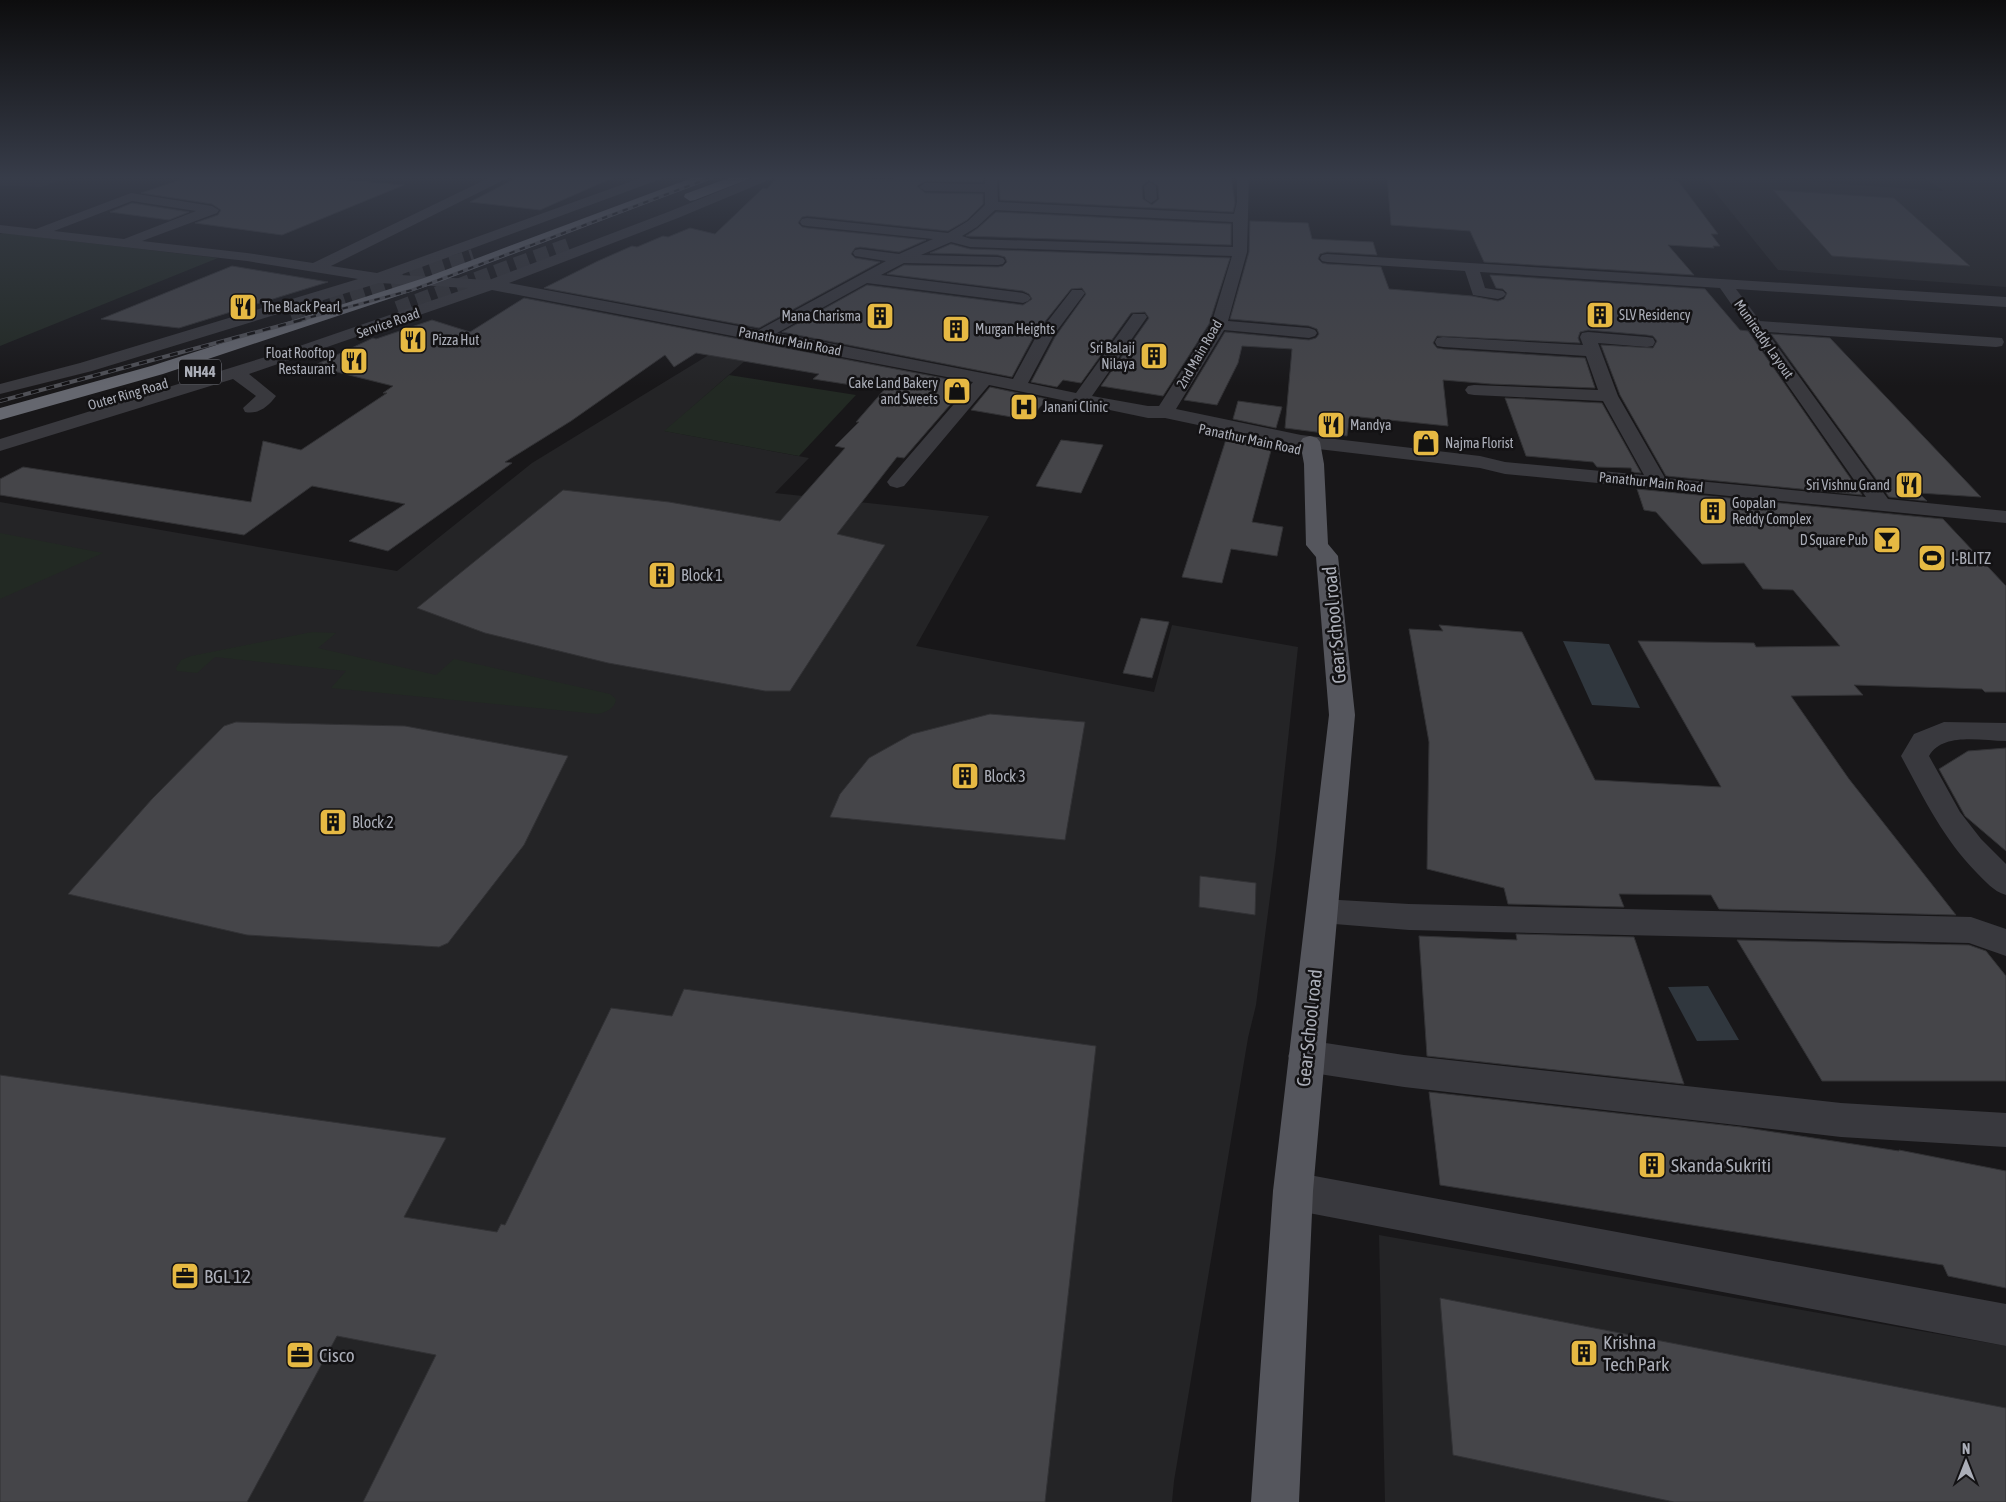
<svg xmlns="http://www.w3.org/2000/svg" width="2006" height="1502" font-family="'Asap Condensed',sans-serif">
  <rect width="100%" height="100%" fill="#181719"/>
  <g fill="#242426">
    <polygon points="0,176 72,176 42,187 0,186"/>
    <polygon points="1702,176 1729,176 1944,191 1922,176 2006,176 2006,287 1778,270"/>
    <polygon points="725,345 755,352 665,431 809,458 775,493 989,516 916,646 1154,692 1172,625 1298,647 1276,851 1256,1005 1248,1038 1174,1481 1172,1502 0,1502 0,502 397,571 532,463"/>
    <polygon points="1379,1235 2006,1346 2006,1502 1385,1502"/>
  </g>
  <g fill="#222923">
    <polygon points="3,233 218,258 0,346 0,234"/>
    <polygon points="729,375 856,395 799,456 664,431"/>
    <polygon points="0,533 103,553 0,599"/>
    <path d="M312,632L336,633L318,648L436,675L454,659L610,694L616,699C615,709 606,712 598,714L331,688L346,671L215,657L197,673L177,671L176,668L181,660L191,656Z"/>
  </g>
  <g fill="#30373e">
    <polygon points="1563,641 1609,644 1640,708 1592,705"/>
    <polygon points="1708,986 1739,1040 1697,1041 1668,987"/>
  </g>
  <g fill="#454549" stroke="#323235" fill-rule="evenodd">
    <polygon points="192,176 302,176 404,185 282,235 195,223 218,215 221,210 212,204 141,193"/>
    <polygon points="520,176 617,176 540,210 470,202"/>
    <polygon points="894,176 983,176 983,182 925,181 917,186 925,193 983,194 983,204 967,220 948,231 807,216 802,217 798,223 802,227 807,228 926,240 899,252 860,247 855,248 851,254 855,258 880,262 759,328 544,288 598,261 632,246 637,247 663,236 668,237 690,228 715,234 763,188 767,189 777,177 894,180"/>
    <path d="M999,176H1231L1235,203L1233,212L1000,200ZM1149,180L1158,186L1159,199L1152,205L1143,199L1142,186Z"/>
    <polygon points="1387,176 1601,176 1674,180 1679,182 1718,234 1711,234 1720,246 1713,246 1714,248 1668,245 1694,275 1484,262 1470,231 1391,225"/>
    <polygon points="1773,190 1894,198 1970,266 1832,256"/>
    <polygon points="132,203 189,212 169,220 110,212"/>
    <polygon points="996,212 1231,224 1231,245 966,236 978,228"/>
    <polygon points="1250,221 1308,223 1312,239 1373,242 1377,255 1327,252 1320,254 1318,259 1322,263 1327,264 1381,267 1389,289 1472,296 1498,301 1504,299 1507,293 1503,289 1496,288 1490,275 1705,289 1740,330 1748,331 1862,495 1666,476 1620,395 1601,345 1653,348 1657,341 1653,336 1647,335 1588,330 1580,332 1578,338 1580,343 1437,336 1433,343 1437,348 1443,349 1585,358 1595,388 1491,384 1443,380 1448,426 1350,416 1347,436 1285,428 1292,349 1242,346 1238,363 1217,405 1184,400 1225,332 1309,340 1316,338 1319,334 1317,329 1309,326 1230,319 1249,252"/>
    <polygon points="951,244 970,249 1230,258 1209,324 1163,396 1101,386 1149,318 1145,312 1131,313 1081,383 1063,380 1057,387 1031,382 1055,337 1086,294 1082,288 1071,289 1035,334 1012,377 782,332 867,285 1023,305 1032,299 1029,294 1023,291 887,274 904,265 998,267 1003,266 1007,262 1005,257 998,255 930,253"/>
    <polygon points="232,266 328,282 179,328 101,319"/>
    <polygon points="524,298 969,383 904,458 897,457 837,534 885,545 790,691 765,691 608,663 485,633 417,608 563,490 669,502 780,521 845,448 835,446 859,422 856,422 884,390 813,379 819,374 696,353 674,367 665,355 571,421 505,462 512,463 388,551 349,541 405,504 312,486 244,535 0,495 0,479 23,467 251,502 263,441 301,450 387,393 383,393 393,386 313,366 373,338 376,339 432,320 470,332"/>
    <polygon points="1771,334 1830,338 1981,497 1919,493 1927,501 1889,497"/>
    <polygon points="990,387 1047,399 1029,420 971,410"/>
    <polygon points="1505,398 1602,403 1641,473 1632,472 1631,468 1597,467 1593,462 1526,456"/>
    <polygon points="1238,401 1282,407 1276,428 1233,419"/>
    <polygon points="1228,433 1273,443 1252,522 1283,527 1277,556 1231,549 1222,583 1182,577"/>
    <polygon points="1061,440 1103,445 1081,493 1036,486"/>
    <polygon points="1637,489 1943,519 2006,586 2006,692 1985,692 1982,689 1854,685 1863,695 1791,696 1849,779 1956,915 1719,909 1711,895 1619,894 1624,907 1508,904 1504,888 1427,869 1429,742 1409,629 1443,631 1439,625 1522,632 1595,780 1721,787 1638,641 1754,643 1756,647 1840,646 1793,590 1763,589 1744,563 1702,564 1656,512 1644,510"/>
    <polygon points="1141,618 1169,622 1152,678 1123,673"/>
    <polygon points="990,714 1085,722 1065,840 830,817 840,794 869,758 912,734"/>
    <polygon points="236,722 405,726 568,756 524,845 448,943 439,947 247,935 68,894 152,799 224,726"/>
    <polygon points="2006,748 2006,851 1965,816 1939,769 1968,751"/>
    <polygon points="1200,876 1256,883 1255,915 1199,907"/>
    <polygon points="1516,934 1634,937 1684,1084 1427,1056 1419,936 1517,940"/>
    <polygon points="1737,940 1969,945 1986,951 2006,976 2006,1081 1822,1081"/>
    <polygon points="684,989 1096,1046 1045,1502 363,1502 436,1355 337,1336 247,1502 0,1502 0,1075 446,1138 404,1217 497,1232 501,1224 505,1225 611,1008 672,1016"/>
    <polygon points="1429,1092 1741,1127 1899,1151 1899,1150 2006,1171 2006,1288 1948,1276 1943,1265 1440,1185"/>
    <polygon points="1440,1298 2006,1408 2006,1502 1674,1502 1453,1455"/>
  </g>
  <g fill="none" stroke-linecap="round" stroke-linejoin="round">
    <g stroke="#353539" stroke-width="14" stroke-dasharray="14 7" stroke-linecap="butt">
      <polyline points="397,308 568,245"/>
      <polyline points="291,316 473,256"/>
    </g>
    <g fill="#39393e" fill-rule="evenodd">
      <path d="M493,176H508L506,179L331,266L377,273L646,176H663L661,179L400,275L489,280L668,212L757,176H773L771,179L678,218L509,283L759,330L886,261L855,256L853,253L855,250L860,249L899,254L933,239L807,226L802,225L800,222L802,219L807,218L948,233L968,221L985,205V192L925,191L919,187L925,183L985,184V176H997L998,202L1234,214L1237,202V176H1249L1247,252L1228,321L1309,328L1315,330L1317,333L1315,336L1309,338L1224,330L1176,409L1301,435L1480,456L1505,462L1644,475L1603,401L1474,395L1468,394L1465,390L1468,386L1474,385L1598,390L1586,356L1443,347L1437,346L1435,342L1437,338L1443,337L1583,345L1580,337L1582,333L1588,332L1647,337L1653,338L1655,342L1653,346L1647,347L1598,343L1618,396L1665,478L1866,497L1720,288L1480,272L1485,288L1503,291L1506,294L1503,297L1498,299L1473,295L1465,271L1327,262L1322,261L1320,258L1322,255L1327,254L2006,297V307L1736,289L1760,321L2002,338L2004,342L2002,346L1996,347L1767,332L1888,499L2006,511V523L1505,474L1480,468L1301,447L1165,418H1148L989,385L904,486L897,488L890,486L887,482L890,478L973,382L492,290L249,374L276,396C269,406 258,415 245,412L243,408L256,396L233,379L0,451V439L285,351L468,288L379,283L92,371L0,394V384L80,363L358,279L247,261L0,233V225L36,229L131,193L212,206L219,210L217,213L142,241L247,253L313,263ZM132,201L196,211L124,239L54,231ZM995,210L1233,222V247L971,239L962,236L977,227ZM951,242L970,247L1232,256L1211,325L1159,406H1148L1092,396L1147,317L1145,314H1133L1076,393L1028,383L1053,336L1085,293L1082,290H1072L1037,335L1013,379L777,333L867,283L1023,303L1028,301L1031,298L1028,295L1023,293L881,275L904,263L998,265L1003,264L1005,261L1003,258L998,257L921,255Z"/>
      <polygon points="1150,182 1156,186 1157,199 1151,203 1145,199 1144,186"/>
      <path d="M1944,722L2006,723V741C1981,741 1943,732 1929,756L1960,812L1981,839L2006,864V895C1993,891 1986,882 1976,872C1943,838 1923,797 1901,756L1914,734Z"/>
      <polygon points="1322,899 1409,904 1971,917 2006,929 2006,956 1969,943 1409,930 1322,923 1311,920 1306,911 1311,902"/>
      <polygon points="1306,1040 1404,1055 1841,1103 2006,1113 2006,1147 1841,1137 1404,1087 1306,1072 1293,1067 1288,1056 1293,1045"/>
      <polygon points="1293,1172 2006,1304 2006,1346 1293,1210 1279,1204 1273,1191 1279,1178"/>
    </g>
    <polygon fill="#55565d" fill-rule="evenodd" points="1310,436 1317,438 1320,442 1324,464 1328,544 1338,556 1355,715 1313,1191 1299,1502 1251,1502 1273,1191 1329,715 1316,557 1306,545 1304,464 1300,442 1303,438"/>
    <g fill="#65676f" fill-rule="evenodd">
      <polygon points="697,176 714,176 712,179 434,284 163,374 0,420 0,408 151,366 424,278"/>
      <polygon points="734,176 751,176 749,179 695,200 690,201 684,197 685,194"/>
    </g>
    <defs>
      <polyline id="rail-far1" points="300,320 412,290 715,176"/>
      <polyline id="rail" points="0,401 305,319"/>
    </defs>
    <use href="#rail-far1" stroke="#505157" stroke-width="3"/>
    <use href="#rail" stroke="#505157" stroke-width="4"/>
    <use href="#rail-far1" stroke="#131214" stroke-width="2" stroke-dasharray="5.5" stroke-linecap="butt"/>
    <use href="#rail" stroke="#131214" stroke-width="2.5" stroke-dasharray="8" stroke-linecap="butt"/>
  </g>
  <linearGradient id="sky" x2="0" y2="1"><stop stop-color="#0d0d0e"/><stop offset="0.46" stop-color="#373c49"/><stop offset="1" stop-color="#373c49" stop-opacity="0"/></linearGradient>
  <rect width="2006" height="386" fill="url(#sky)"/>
  <defs>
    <symbol id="restaurant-square" viewBox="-11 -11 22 22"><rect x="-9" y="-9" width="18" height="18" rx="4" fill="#e6b943" stroke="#131214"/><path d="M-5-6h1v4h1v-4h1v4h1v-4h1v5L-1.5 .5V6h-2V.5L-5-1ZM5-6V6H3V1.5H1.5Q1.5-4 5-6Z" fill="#111"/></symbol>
    <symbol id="building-square" viewBox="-11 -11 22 22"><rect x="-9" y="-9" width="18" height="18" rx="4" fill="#e6b943" stroke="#131214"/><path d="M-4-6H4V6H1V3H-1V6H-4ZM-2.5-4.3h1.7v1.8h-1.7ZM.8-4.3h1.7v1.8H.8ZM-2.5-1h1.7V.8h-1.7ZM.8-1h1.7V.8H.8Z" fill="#111"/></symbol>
    <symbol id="shop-square" viewBox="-11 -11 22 22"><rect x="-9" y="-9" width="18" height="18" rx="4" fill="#e6b943" stroke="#131214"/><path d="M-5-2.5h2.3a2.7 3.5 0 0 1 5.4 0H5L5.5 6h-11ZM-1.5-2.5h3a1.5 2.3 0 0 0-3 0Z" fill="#111"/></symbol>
    <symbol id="hospital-square" viewBox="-11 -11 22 22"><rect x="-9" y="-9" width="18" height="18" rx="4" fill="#e6b943" stroke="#131214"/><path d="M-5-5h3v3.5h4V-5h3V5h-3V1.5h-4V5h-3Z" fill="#111"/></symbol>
    <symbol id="bar-square" viewBox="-11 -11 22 22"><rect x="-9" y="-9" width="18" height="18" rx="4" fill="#e6b943" stroke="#131214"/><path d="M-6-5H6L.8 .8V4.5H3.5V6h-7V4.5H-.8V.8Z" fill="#111"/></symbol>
    <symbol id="stadium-square" viewBox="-11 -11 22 22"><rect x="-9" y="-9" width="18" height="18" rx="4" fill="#e6b943" stroke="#131214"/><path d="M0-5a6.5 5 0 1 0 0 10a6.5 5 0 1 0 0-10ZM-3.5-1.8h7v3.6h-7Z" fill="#111"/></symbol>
    <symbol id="office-square" viewBox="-11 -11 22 22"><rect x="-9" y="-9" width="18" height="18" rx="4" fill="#e6b943" stroke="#131214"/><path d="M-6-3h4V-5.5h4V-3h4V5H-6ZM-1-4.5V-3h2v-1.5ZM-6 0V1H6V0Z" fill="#111"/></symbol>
  </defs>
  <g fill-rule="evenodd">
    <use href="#restaurant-square" x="227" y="291" width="32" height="32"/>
    <use href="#building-square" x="1584" y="299" width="32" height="32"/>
    <use href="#building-square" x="864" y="300" width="32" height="32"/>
    <use href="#building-square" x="940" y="313" width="32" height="32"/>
    <use href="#restaurant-square" x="397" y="324" width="32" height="32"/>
    <use href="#building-square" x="1138" y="340" width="32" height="32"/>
    <use href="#restaurant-square" x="338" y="345" width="32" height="32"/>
    <use href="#shop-square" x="941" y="375" width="32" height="32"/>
    <use href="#hospital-square" x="1008" y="391" width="32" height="32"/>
    <use href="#restaurant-square" x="1315" y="409" width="32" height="32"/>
    <use href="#shop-square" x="1410" y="427" width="32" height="32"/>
    <use href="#restaurant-square" x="1893" y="469" width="32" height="32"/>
    <use href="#building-square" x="1697" y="495" width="32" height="32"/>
    <use href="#bar-square" x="1871" y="524" width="32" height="32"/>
    <use href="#stadium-square" x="1916" y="542" width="32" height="32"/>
    <use href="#building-square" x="646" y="559" width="32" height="32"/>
    <use href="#building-square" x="949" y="760" width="32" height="32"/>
    <use href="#building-square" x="317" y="806" width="32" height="32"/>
    <use href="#building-square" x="1636" y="1149" width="32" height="32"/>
    <use href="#office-square" x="169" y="1260" width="32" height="32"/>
    <use href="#building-square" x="1568" y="1337" width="32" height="32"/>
    <use href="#office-square" x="284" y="1339" width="32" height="32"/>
  </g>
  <g text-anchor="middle" stroke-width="5" stroke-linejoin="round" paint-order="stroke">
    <g font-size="14" fill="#abaeb8" stroke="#131214" text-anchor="start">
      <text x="262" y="312">The Black Pearl</text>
      <text x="1619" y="320">SLV Residency</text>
      <text x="861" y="321" text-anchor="end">Mana Charisma</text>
      <text x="975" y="334">Murgan Heights</text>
      <text x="432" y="345">Pizza Hut</text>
      <text x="1135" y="353" text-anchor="end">Sri Balaji<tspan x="1135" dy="16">Nilaya</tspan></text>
      <text x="335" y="358" text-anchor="end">Float Rooftop<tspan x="335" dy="16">Restaurant</tspan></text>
      <text x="938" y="388" text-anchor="end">Cake Land Bakery<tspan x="938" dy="16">and Sweets</tspan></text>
      <text x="1043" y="412">Janani Clinic</text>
      <text x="1350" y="430">Mandya</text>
      <text x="1445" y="448">Najma Florist</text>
      <text x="1890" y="490" text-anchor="end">Sri Vishnu Grand</text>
      <text x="1732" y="508">Gopalan<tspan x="1732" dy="16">Reddy Complex</tspan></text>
      <text x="1868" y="545" text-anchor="end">D Square Pub</text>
    </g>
    <g font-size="14" fill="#abaeb8" stroke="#131214">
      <text transform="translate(388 323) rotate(-19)" y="5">Service Road</text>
      <text transform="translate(1764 339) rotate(55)" y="5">Munireddy Layout</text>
      <text transform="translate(790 341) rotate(11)" y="5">Panathur Main Road</text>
      <text transform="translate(1199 354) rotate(-60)" y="5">2nd Main Road</text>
      <text transform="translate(128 394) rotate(-16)" y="5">Outer Ring Road</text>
      <text transform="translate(1250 439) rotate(12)" y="5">Panathur Main Road</text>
      <text transform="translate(1651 482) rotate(6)" y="5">Panathur Main Road</text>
    </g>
    <rect fill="#131214" stroke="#7d7f87" stroke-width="1" x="179" y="359.5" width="42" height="25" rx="4"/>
    <g font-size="15" font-weight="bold" fill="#abaeb8">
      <text x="200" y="377">NH44</text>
    </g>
    <g font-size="16" fill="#abaeb8" stroke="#131214" text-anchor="start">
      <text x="1951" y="564">I-BLITZ</text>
      <text x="681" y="581">Block 1</text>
      <text x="984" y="782">Block 3</text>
      <text x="352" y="828">Block 2</text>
    </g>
    <g font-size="19" fill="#abaeb8" stroke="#131214">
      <text transform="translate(1334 625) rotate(-95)" y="7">Gear School road</text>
      <text transform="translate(1309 1028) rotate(-84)" y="7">Gear School road</text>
    </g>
    <g font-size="19" fill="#abaeb8" stroke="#131214" text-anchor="start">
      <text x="1671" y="1172">Skanda Sukriti</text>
      <text x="204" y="1283">BGL 12</text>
      <text x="1603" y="1349">Krishna<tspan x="1603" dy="22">Tech Park</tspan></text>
      <text x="319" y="1362">Cisco</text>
    </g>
  </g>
  <g transform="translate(1966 1462)" stroke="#131214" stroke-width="4" paint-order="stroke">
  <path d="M0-4L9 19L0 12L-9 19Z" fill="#abaeb8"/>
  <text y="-8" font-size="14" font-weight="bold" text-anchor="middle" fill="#abaeb8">N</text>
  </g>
</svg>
